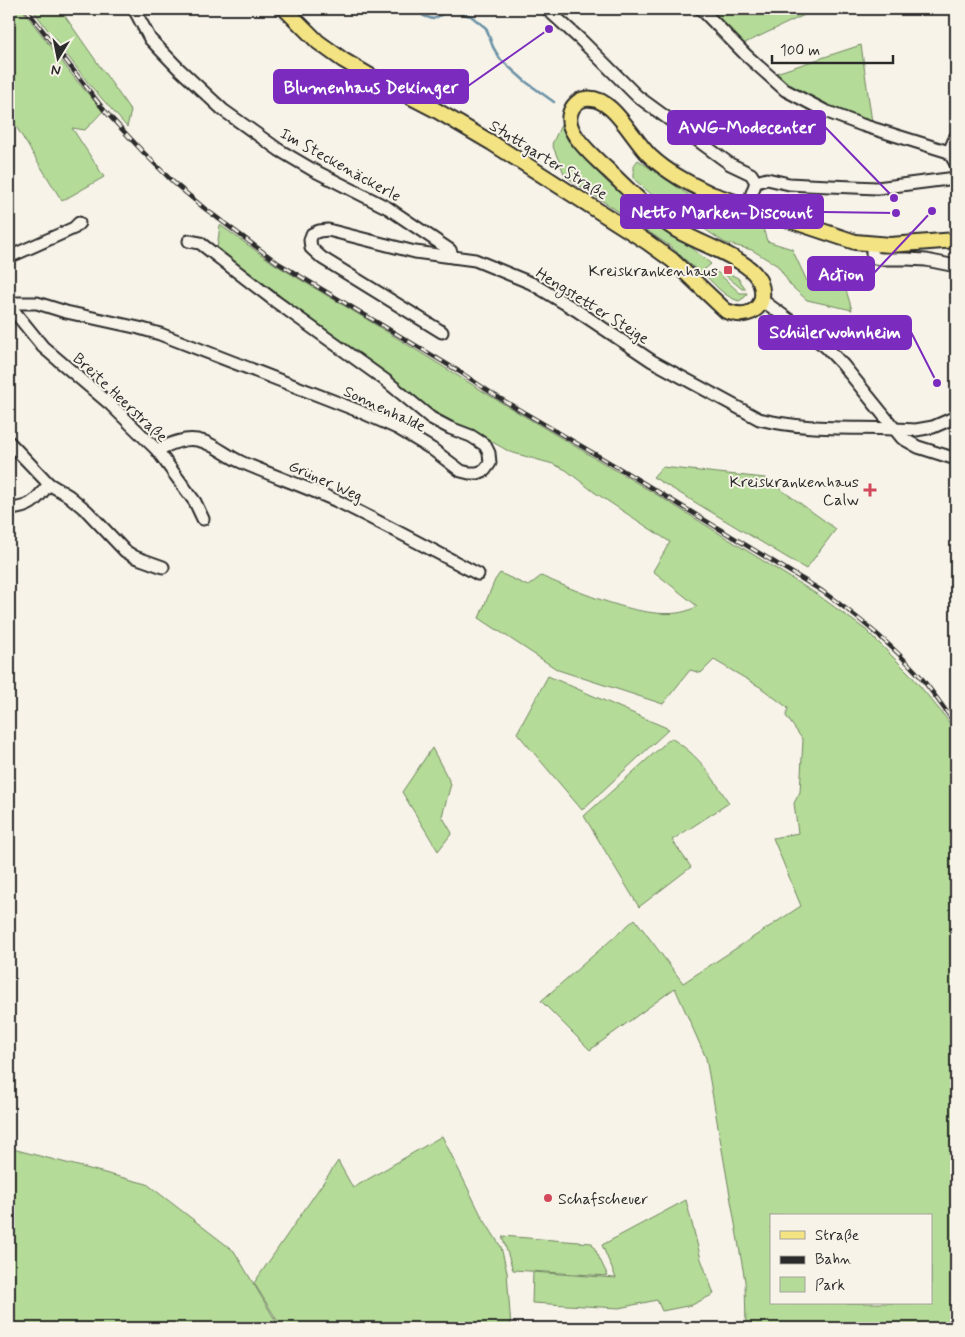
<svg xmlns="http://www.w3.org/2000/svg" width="965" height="1337" font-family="Mynerve,sans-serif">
  <rect width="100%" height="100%" fill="#f7f3e8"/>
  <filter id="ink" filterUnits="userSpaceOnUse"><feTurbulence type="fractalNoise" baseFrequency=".02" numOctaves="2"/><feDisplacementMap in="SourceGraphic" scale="10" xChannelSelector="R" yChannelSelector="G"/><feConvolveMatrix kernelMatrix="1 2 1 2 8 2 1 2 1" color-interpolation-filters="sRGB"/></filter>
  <g filter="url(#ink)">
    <g fill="#b4db97" stroke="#708361" fill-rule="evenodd">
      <polygon points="9,9 22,9 76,80 103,111 85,130 72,128 104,177 62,201 9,115"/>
      <polygon points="32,9 60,9 131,111 127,127 89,84"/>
      <polygon points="707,9 817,9 743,44"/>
      <polygon points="861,45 872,122 829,107 791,88 776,73"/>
      <polygon points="561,125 568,141 603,178 656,226 692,248 711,264 700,273 670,246 565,176 552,144"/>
      <polygon points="638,160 693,198 763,223 763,228 767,241 792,249 807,281 844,283 852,310 807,300 791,286 778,266 752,250 725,243 706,230 677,217 634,179 634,165"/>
      <path d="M220,225L276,265L363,317L497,400L664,499L818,595L866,630L910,674L947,719L956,734V1328H746L745,1281L706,1058L675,988L590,1050L541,1001L635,919L683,983L801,906L773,838L798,833L794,803L800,792L803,740L786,716L788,708L760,687L714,660L701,673L690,670L663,704L558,670L479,618L495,580L500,573L528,586L541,576C577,591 662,630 697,606L653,571L670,542L594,492L566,470L553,464L510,452L475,432L435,414L388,376L217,249ZM771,1216H931V1303H771Z"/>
      <path d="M716,271L740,293H747L745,297L739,301C725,297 716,286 706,276Z"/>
      <polygon points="728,273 738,278 746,289 742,289 725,275"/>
      <polygon points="662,467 765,478 836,529 806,569 653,477"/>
      <polygon points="548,676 669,729 582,810 517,733"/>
      <path d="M671,738C700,756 711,775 729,803L672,840L691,867L639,907L584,816Z"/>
      <polygon points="432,748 451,784 442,816 452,833 438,851 402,792"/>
      <polygon points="442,1136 481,1215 501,1247 507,1272 511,1328 282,1328 254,1283 338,1161 353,1188"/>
      <polygon points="9,1148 147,1184 234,1251 280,1328 9,1328"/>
      <polygon points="686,1200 701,1259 714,1294 692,1305 662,1311 657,1300 619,1308 532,1303 533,1272 616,1278 602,1245"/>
      <polygon points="502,1236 592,1243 608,1276 513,1270"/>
    </g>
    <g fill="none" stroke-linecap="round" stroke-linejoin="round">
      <polyline stroke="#6b91a6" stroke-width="2.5" points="416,9 424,16 433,19 445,13 456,12 471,16 486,28 493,47 500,59 526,82 554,102"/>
      <defs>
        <g id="minor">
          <polyline points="134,9 150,39 178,68 223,110 279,150 313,170 388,208 450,250 453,257"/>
          <polyline points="547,9 582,41 637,96 730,164 751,174 756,182 747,207"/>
          <polyline points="701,9 746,55 785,90 825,111 862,125 949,152 956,164"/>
          <polyline points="949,152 956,136"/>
          <polyline points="756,182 767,179 789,184 807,185 877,188 956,178"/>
          <polyline points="872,244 872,253 875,258 881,259 907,259 926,260 956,266"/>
          <polyline points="9,257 74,228 79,223"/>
          <polyline points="762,300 826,347 843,365 902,438 918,447 956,459"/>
          <polyline points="9,303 37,303 66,312 139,328 160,334 359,411 399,429 432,449 461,471 469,473 478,473 485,470 490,463 489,453 485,445 471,436 450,428 431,418 385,380 275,301 200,243 189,241"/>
          <polyline points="9,305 43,347 110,404 157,450 195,502 203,519"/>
          <path d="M442,332L322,258L311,248L310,240L312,234L319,231L328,230L415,252L475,260L531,283L576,310L652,361L759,419C810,432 864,426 916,430L933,427L956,417"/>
          <polyline points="9,442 49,484 69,496 87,511 125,551 135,557 163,567"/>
          <path d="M157,450C171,444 182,438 197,440C214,443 225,455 241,462C273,476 307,487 339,502C386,525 432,550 478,574"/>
          <path d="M9,509C31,508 36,500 49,484"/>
        </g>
        <path id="major" d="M285,9L318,42L343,60L372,77L434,109L492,143L647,242L672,260L726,311C734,314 743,316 751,312C767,304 764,284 754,273C739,256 696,242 675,229C651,213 630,191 609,171C597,160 584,149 575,135C571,129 568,121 570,114C572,106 578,100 585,99C612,94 632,139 650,156C668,173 690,184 711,194L855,242L890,245L956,240"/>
      </defs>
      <use href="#minor" stroke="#2b2b2b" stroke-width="15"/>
      <use href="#major" stroke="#2b2b2b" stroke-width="18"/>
      <use href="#minor" stroke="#f7f3e8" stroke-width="11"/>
      <use href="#major" stroke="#f4e382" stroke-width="14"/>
      <defs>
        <path id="rail" d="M26,9L104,110L144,153L173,182L204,208L278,263L460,372L496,396L617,467L822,591C857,616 890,643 919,675C932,691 944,708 956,725"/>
      </defs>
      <use href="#rail" stroke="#2b2b2b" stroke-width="4.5"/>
      <use href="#rail" stroke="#f7f3e8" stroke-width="2.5" stroke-dasharray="8" stroke-linecap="butt"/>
    </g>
  </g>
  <g fill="#d1495b" stroke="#f7f3e8" stroke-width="2">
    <rect x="723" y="265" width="10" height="10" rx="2.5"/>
    <path d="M867.5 482.5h5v5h5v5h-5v5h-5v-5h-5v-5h5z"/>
    <circle cx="548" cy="1198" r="5"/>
  </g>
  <g text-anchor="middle" stroke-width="4" stroke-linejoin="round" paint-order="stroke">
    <g font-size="16" fill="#2b2b2b" stroke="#f7f3e8">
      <text transform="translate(549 159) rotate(32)" y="6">Stuttgarter Straße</text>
      <text transform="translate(341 164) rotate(29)" y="6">Im Steckenäckerle</text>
      <text transform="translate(593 305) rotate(32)" y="6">Hengstetter Steige</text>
      <text transform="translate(121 397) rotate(43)" y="6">Breite Heerstraße</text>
      <text transform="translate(385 408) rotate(25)" y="6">Sonnenhalde</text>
      <text transform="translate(326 480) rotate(24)" y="6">Grüner Weg</text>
    </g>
    <g font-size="16" fill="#2b2b2b" stroke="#f7f3e8" text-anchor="end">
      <text x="718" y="276">Kreiskrankenhaus</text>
      <text x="859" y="487">Kreiskrankenhaus<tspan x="859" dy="18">Calw</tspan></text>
      <text x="558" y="1204" text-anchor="start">Schafscheuer</text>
    </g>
  </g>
  <path fill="none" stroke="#7b2cbf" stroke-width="2" d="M549 29L468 86M894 198L825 127M896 213L823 212M932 211L874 273M937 383L911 332"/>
  <g fill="#7b2cbf" stroke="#f7f3e8" stroke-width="2">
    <circle cx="549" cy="29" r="5"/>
    <circle cx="894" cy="198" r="5"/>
    <circle cx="896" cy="213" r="5"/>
    <circle cx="932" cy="211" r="5"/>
    <circle cx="937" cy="383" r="5"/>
  </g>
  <g fill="#7b2cbf" stroke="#7b2cbf" stroke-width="2">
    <rect x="274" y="70" width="194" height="33" rx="5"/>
    <rect x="668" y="111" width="157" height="33" rx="5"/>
    <rect x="621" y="195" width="202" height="33" rx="5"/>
    <rect x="808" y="257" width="66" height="33" rx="5"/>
    <rect x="759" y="316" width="152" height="33" rx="5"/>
  </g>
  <g font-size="18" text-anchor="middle" font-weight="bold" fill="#fff">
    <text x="371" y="93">Blumenhaus Dekinger</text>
    <text x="747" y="133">AWG-Modecenter</text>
    <text x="722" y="218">Netto Marken-Discount</text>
    <text x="841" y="280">Action</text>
    <text x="835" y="338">Schülerwohnheim</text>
  </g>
  <rect width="965" height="1337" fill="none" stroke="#f7f3e8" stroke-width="30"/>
  <rect x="15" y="15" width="935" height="1307" fill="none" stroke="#2b2b2b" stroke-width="2" filter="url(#ink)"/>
  <rect x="770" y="1214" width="162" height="90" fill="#f7f3e8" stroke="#a5a39c"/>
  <rect x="780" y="1231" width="25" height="8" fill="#f4e382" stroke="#a5a39c"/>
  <text x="815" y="1240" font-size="15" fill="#2b2b2b">Straße</text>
  <rect x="780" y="1256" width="25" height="8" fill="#2b2b2b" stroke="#a5a39c"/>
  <text x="815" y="1264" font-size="15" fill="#2b2b2b">Bahn</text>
  <rect x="780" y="1277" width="25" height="15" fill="#b4db97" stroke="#a5a39c"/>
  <text x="815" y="1290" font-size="15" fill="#2b2b2b">Park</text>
  <g transform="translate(58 58) rotate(190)" stroke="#f7f3e8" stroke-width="4" paint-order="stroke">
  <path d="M0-4L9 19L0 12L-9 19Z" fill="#2b2b2b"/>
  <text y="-8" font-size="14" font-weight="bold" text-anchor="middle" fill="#2b2b2b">N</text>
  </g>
  <path d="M772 55v8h121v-8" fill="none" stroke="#2b2b2b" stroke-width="2.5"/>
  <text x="780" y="55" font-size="15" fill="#2b2b2b" stroke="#f7f3e8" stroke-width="4" paint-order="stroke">100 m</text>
</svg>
